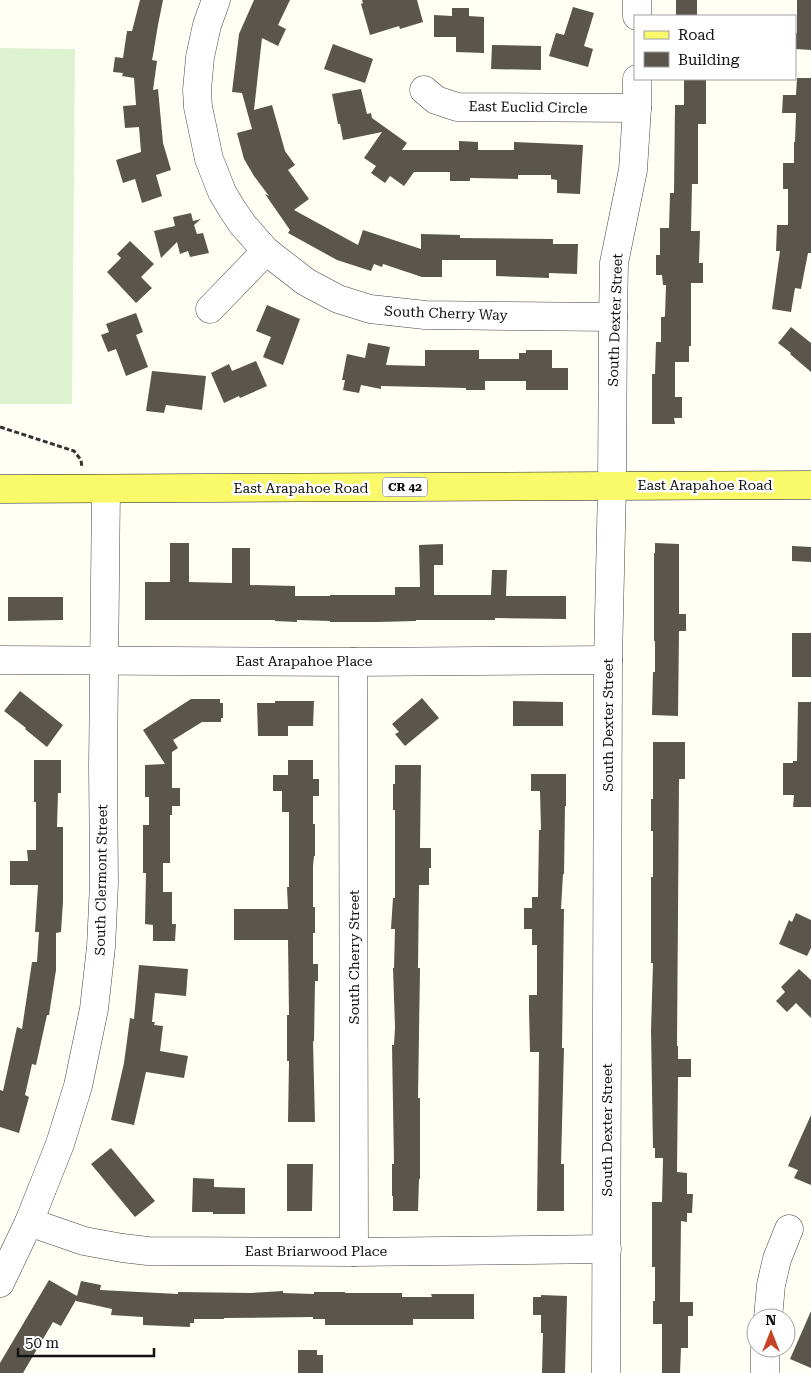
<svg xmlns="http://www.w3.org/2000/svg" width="811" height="1373" font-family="'Roboto Serif',serif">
  <rect width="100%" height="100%" fill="#fffff5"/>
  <polygon fill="#ddf2cf" points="0,48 75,49 72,404 0,404"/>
  <g fill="#5a554d">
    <polygon points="140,0 163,0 158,25 153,55 152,60 157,61 153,90 158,89 163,143 171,170 156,175 162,196 142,203 135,179 123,183 116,160 141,152 139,127 125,128 123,106 136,105 134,78 122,76 123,73 113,72 115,57 123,58 127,31 132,31"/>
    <polygon points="254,0 290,0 278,25 286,29 278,46 262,38 254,110 272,105 285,151 295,165 288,170 309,199 294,210 358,245 363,230 421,249 421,234 460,235 460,238 553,239 553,244 578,244 577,274 549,273 549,278 496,276 496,260 442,260 442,277 422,277 383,264 382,267 374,264 371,271 337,260 288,233 290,230 265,194 269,196 254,176 244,159 237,133 252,129 242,93 232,92 239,34"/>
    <polygon points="362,0 417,0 423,22 400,29 399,26 370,35 361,4 363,3"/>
    <rect x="676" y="0" width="21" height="16"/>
    <polygon points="797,0 811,0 811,50 795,49 795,33 797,33"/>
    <polygon points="573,7 594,13 584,46 593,49 588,67 549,56 556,33 564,35"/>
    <polygon points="452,8 469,8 469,16 484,17 484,53 456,52 456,37 434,37 434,15 452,16"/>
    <polygon points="333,44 373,59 365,83 324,69"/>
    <polygon points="492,45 541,46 541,70 491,69"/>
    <polygon points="797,78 811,78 811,253 808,253 801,289 795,288 791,312 772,309 780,251 776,251 777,225 788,225 788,189 783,189 783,163 794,163 794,142 795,142 796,113 782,113 783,95 796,95"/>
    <polygon points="684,79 706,79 706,124 698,124 698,184 692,184 691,231 700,231 699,263 703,263 703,283 691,283 691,346 689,346 689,362 675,362 675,397 682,397 682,418 674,418 675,424 652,424 652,374 655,374 656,342 661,342 661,317 664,317 665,316 666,285 663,285 662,275 656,275 656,255 660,255 660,228 669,228 670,193 674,193 675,105 684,105"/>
    <polygon points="361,89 367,114 371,113 372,118 407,143 402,150 459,150 459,141 478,142 478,150 514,150 514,142 583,145 580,194 557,193 557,180 551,179 551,175 518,175 518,179 470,178 470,181 450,181 450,172 414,172 404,186 390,176 385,183 371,173 376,166 364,158 382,132 343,140 340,124 338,124 332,94"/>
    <polygon points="191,213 193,221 201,219 194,225 197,234 203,233 209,253 190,257 188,251 180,254 177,242 161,258 154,231 175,226 173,217"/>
    <polygon points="130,241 154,264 141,277 152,288 136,303 107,272 121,258 117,254"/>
    <polygon points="267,305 300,319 283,365 263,357 271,337 256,331"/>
    <polygon points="136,313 143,332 136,335 148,367 126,376 116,349 108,352 101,335 109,332 106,324"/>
    <polygon points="791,327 811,343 811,372 790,354 791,353 778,343"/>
    <polygon points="368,343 390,347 386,365 425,366 425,350 479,350 479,359 519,359 519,353 526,353 526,350 552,350 552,368 568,368 568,390 526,390 526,381 485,381 485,390 466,390 466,388 381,386 381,389 361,385 359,393 343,390 345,380 342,380 347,354 365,358"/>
    <polygon points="256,361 267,386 240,398 239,396 224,403 211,373 229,364 232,371"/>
    <polygon points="152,371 206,376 202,410 166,405 164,413 146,411"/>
    <polygon points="170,543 189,543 189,582 232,583 232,548 250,548 250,585 295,586 295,596 330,596 330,595 395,595 395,587 420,587 419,545 443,544 443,565 434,565 434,595 491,595 492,570 507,570 506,596 566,596 566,619 495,618 495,620 416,620 416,621 377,622 330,622 330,621 297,620 297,622 275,621 275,620 145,620 145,582 170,582"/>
    <polygon points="655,543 679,544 679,614 686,614 686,631 679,631 678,716 652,715 653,672 655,672 655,641 654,641 654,553 655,553"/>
    <polygon points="792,546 811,547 811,562 792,561"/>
    <polygon points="8,597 63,597 63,620 8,621"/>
    <rect x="792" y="633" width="19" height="44"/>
    <polygon points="20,691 63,725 47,747 25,729 26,728 4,711"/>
    <polygon points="422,698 439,718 405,746 395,734 399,732 392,724"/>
    <polygon points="191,699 220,699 220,703 223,703 223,718 221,718 221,722 202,722 173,740 178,748 172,752 172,788 180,788 180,806 172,806 172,815 170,815 170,863 163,863 163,892 172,892 172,924 176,924 175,941 153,941 153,925 145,924 146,873 143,873 143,825 149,825 149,797 145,797 145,765 165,764 143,730"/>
    <polygon points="275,701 314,701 313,726 288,726 288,736 258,736 257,703 275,703"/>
    <polygon points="513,701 563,702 563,726 513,726"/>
    <polygon points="798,702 811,702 811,807 793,807 794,795 783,795 783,763 793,763 793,761 797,761"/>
    <polygon points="653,742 685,742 685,779 679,779 677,1046 678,1046 678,1059 691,1059 691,1077 678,1077 677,1172 687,1173 687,1194 693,1194 692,1213 687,1213 687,1222 681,1221 680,1302 693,1302 693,1316 688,1316 688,1348 681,1348 680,1373 662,1373 662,1324 653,1324 653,1301 655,1301 655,1267 652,1267 652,1202 662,1202 663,1158 655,1158 655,1148 653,1148 651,1031 653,963 651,963 651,877 653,877 653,831 651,831 651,799 653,799"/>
    <polygon points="34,760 61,760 61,793 58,793 57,827 63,827 63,901 61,932 56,933 56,970 49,1015 47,1015 36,1065 32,1064 25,1095 29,1097 19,1133 0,1127 0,1090 3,1091 17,1027 22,1029 32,962 37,962 39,932 35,932 38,885 10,885 10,861 28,861 27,850 36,850 36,802 34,802"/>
    <polygon points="288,760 313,760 313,779 319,779 319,796 313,796 313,824 315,824 315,856 314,856 313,866 313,907 315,907 315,933 313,933 313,964 318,964 318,981 315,981 314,1041 313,1041 315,1122 288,1122 289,1061 287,1061 287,1015 289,1015 288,940 234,940 234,909 288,909 287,887 289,887 289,812 282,812 282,791 273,791 273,775 288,775"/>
    <polygon points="395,765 421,765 420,848 431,848 431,868 429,868 429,885 419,885 418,968 420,968 418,1098 420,1098 420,1179 419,1179 418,1211 393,1211 393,1196 392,1196 392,1164 394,1164 392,1045 394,1045 395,1027 393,968 394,968 395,929 391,929 393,898 395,898 395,810 393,810 393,784 395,784"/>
    <polygon points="531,774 566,774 566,806 565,806 564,874 563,874 561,909 564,909 562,1048 564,1048 561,1164 564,1164 564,1211 537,1211 539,1052 530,1052 529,1009 529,995 537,995 537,945 532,945 532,929 524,929 524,908 532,908 532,897 538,897 539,830 541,830 540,791 531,791"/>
    <polygon points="796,913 811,920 811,948 807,956 779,944 789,920 792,922"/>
    <polygon points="139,965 188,969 186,996 155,993 152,1022 155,1022 154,1025 163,1026 160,1051 188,1056 184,1078 146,1072 134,1125 111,1120 124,1063 130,1018 134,1019"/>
    <polygon points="799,969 811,980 811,1018 796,1003 787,1012 776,1001 785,992 781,987"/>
    <polygon points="811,1115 811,1185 794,1178 798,1170 788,1166"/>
    <polygon points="111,1148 155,1201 135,1217 91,1164"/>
    <polygon points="287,1164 313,1164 312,1211 287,1211"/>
    <polygon points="193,1178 214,1179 214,1187 245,1188 245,1214 213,1214 213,1212 192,1212"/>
    <polygon points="49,1280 77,1296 81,1281 101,1285 100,1290 178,1294 178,1292 252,1293 283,1291 283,1293 314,1294 314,1292 345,1292 345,1293 402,1293 402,1297 432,1297 431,1294 474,1294 474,1319 413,1319 413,1325 325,1325 325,1319 313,1319 313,1317 224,1318 224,1319 194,1319 194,1323 190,1323 190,1327 143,1325 143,1317 111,1315 112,1309 76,1301 76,1300 61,1326 53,1322 23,1373 0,1373 0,1363"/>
    <polygon points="541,1295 567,1296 565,1373 542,1373 543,1333 541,1333 541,1315 533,1315 533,1297 541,1297"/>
    <polygon points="811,1311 811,1368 790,1359"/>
    <polygon points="298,1350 317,1350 317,1355 323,1355 323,1373 298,1373"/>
  </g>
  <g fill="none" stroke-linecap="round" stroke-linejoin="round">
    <defs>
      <g id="minor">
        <polyline points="216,0 207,25 200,57 197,90 198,107 209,159 222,192 232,209 243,225 266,251 306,282 338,299 370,309 425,315 613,317"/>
        <polyline points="637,16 637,0"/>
        <polyline points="424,90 436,100 457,107 637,108"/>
        <polyline points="210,309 266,251"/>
        <polyline points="0,660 353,662 608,660"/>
        <polyline points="353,662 354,1252"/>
        <polyline points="29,1222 84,1241 122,1248 148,1251 354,1252 607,1249"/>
        <polyline points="0,1283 29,1222 60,1144 78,1086 94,1009 101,947 104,883 103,766 106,490"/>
        <polyline points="768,1318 771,1285 777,1259 789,1229"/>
        <polyline points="765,1348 765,1373"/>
        <polyline points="606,1373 608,660 612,486 613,317 614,263 633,170 637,108 637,79"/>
      </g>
      <polyline id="major" points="0,489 811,485"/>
    </defs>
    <use href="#minor" stroke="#444" stroke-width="29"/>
    <use href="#major" stroke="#222" stroke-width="29"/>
    <polyline stroke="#333" stroke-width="3" stroke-dasharray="5 2.5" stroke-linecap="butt" points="0,427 74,451 81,460 82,468"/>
    <use href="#minor" stroke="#fff" stroke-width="28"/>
    <use href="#major" stroke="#faf96a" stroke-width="28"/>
  </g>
  <g text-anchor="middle" stroke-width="5" stroke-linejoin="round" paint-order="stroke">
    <rect fill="#fff" stroke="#585858" stroke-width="1" x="382.5" y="477.5" width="45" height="19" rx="4"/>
    <g font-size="12" font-weight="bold" fill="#111">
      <text x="405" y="491">CR 42</text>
    </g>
    <g font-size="14" fill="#111" stroke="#fff">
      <text transform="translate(528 107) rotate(1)" y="5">East Euclid Circle</text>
      <text transform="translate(446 313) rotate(2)" y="5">South Cherry Way</text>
      <text transform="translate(615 320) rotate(-88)" y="5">South Dexter Street</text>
      <text x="705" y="490">East Arapahoe Road</text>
      <text x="301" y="493">East Arapahoe Road</text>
      <text x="304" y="666">East Arapahoe Place</text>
      <text transform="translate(608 725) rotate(-90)" y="5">South Dexter Street</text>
      <text transform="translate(101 880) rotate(-89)" y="5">South Clermont Street</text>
      <text transform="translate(354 957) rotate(-90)" y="5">South Cherry Street</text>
      <text transform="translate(607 1130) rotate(-90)" y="5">South Dexter Street</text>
      <text x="316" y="1256">East Briarwood Place</text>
    </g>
  </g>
  <rect x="634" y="15" width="162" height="65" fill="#ffffff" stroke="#a0a0a0"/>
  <rect x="644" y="31" width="25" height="8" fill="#faf96a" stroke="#a0a0a0"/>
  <text x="678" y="40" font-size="15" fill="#111111">Road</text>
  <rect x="644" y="52" width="25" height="15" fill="#5a554d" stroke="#a0a0a0"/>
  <text x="678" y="65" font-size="15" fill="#111111">Building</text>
  <g transform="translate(771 1333)"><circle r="24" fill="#ffffff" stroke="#a0a0a0"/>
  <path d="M0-4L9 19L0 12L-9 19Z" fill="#c54425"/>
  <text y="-8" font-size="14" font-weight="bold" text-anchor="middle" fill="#111111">N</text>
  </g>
  <path d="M18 1348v8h136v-8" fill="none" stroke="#111111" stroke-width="2.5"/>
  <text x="25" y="1348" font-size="15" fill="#111111" stroke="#ffffff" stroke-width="4" paint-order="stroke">50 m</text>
</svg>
